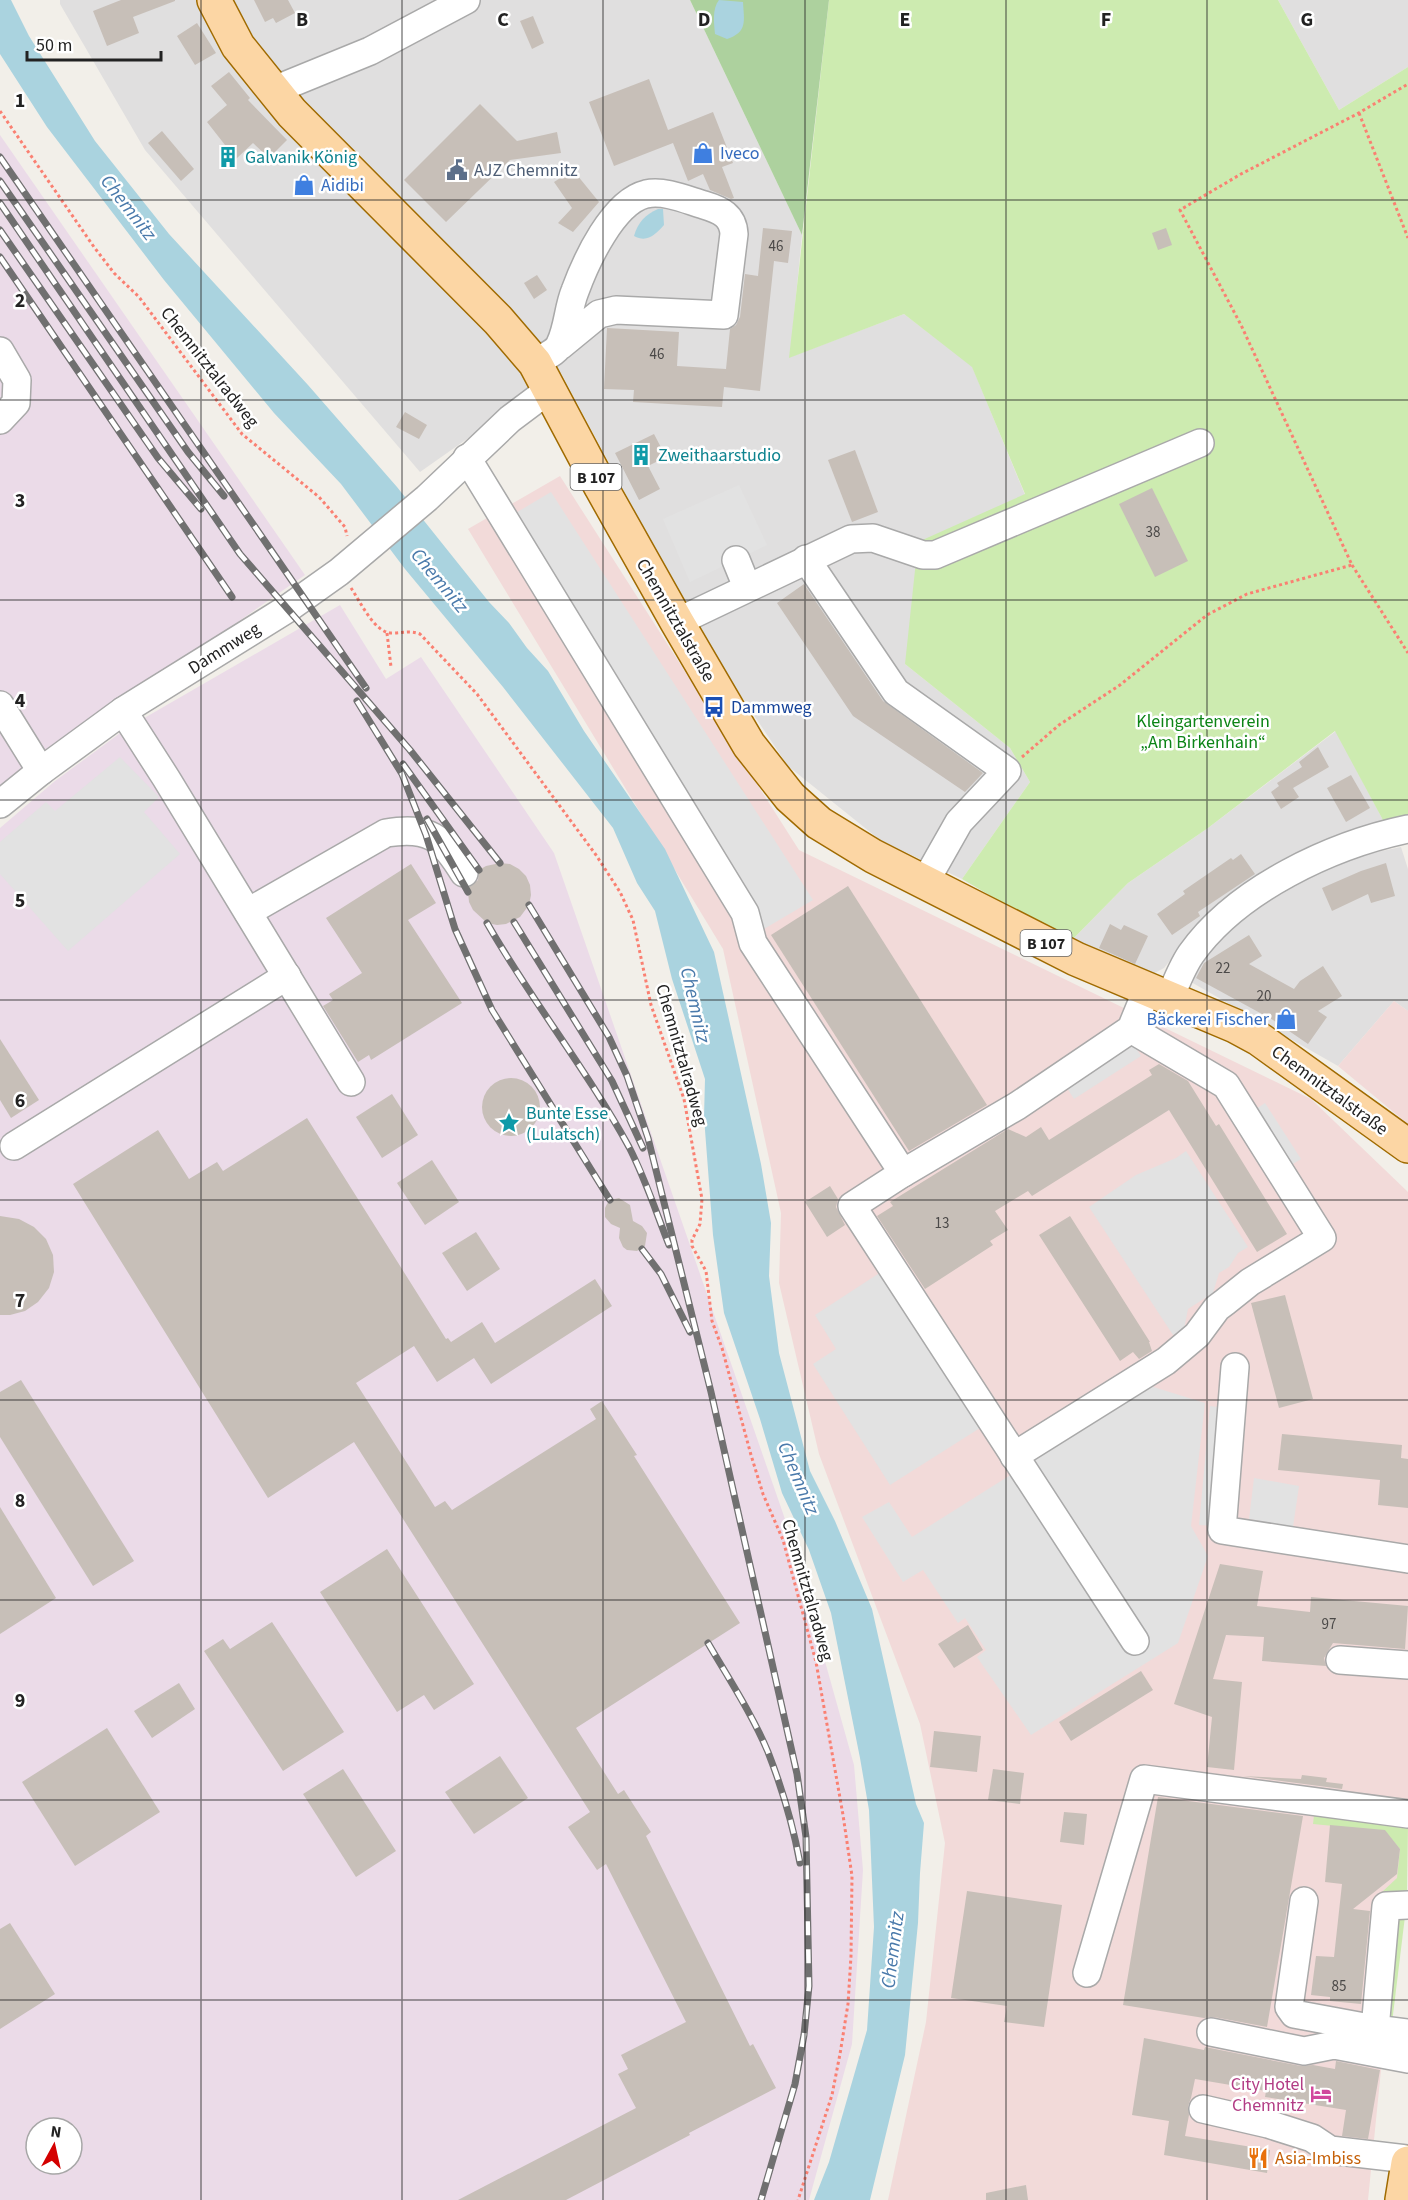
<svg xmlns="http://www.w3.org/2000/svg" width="1408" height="2200" font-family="'Source Sans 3',sans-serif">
  <rect width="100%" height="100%" fill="#f2efe9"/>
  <g fill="#e0dfdf">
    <polygon points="60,0 690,0 802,235 790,357 904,314 972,366 1025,495 905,664 1010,748 1030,782 962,879 880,840 788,766 704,641 561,373 420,472 145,150 60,4"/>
    <polygon points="1278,0 1408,0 1408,67 1339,110"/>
    <polygon points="1336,731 1384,822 1203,920 1164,968 1151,975 1070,942 1128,883 1208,828"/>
    <polygon points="1401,847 1408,869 1408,1011 1394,1001 1338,1066 1191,982 1193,965 1222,930 1295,879 1353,857"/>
  </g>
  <g fill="#f2dad9">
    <polygon points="560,476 799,850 1311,1099 1408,1192 1408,1800 1368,2200 888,2200 926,2022 945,1843 920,1724 819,1454 779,1283 781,1213 723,949 468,529"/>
    <polygon points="1394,1001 1408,1011 1408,1124 1338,1066"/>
  </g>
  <g fill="#ebdbe8" fill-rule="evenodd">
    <polygon points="0,135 305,575 0,788"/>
    <path d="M340,605L386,679L421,657L554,853L786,1522L854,1765L863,1870L852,2044L809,2200H0V828L55,781L127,728ZM36,2128H72V2164H36Z"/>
  </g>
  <g fill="#cdebb0">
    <polygon points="829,0 1278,0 1339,110 1408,67 1408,818 1384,822 1335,731 1208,828 1128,883 1070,942 962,879 1030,782 1010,748 905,664 918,542 1025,494 972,367 904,314 789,358"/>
    <polygon points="1314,1815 1408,1826 1407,1893 1381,1893 1397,1878 1400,1849 1385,1831 1313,1824"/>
    <polygon points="1406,1908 1392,2023 1378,2013 1397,1917"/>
  </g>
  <polygon fill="#add19e" points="690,0 829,0 802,235"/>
  <g fill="#e2e2e2">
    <polygon points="739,485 767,545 690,582 663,519"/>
    <polygon points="551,492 813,900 764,929 509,517"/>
    <polygon points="120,757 159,797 144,812 180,854 68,951 0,874 0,842 46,802 55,811"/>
    <polygon points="1134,1045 1141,1056 1074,1099 1067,1088"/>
    <polygon points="1265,1103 1301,1159 1288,1167 1253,1111"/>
    <polygon points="1186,1151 1248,1247 1238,1253 1229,1267 1219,1273 1213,1293 1188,1309 1184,1329 1173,1335 1089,1207 1136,1175 1176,1158"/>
    <polygon points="881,1272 980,1428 890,1485 813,1364 836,1349 815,1315"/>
    <polygon points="1147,1385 1205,1403 1191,1526 1208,1556 1178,1643 1031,1735 977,1657 986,1650 965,1618 958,1623 923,1570 903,1582 862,1517 889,1502 912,1537 1066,1440"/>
    <polygon points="1210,1406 1225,1408 1214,1526 1199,1525"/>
    <polygon points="1254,1478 1299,1486 1293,1527 1249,1519"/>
  </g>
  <g fill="#aad3df">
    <polygon points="0,0 11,0 29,36 95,141 169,234 308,385 397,487 489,602 509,623 527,648 548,671 584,731 665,849 714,952 761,1164 771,1223 769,1276 779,1353 810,1471 835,1521 872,1609 916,1804 924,1823 920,1873 918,1923 905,2055 870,2200 814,2200 829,2162 867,2030 874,1927 869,1810 860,1758 831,1613 809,1550 782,1493 760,1419 724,1313 713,1235 704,1117 705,1079 672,979 655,911 637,883 613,828 503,687 405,569 341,484 274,413 164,280 47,127 0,54"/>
    <path d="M719,0L743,2C744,21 748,32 727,39L715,34C714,23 712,9 719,0Z"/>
    <path d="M658,209H663L664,225C655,235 647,243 634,236C638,222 645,215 658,209Z"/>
  </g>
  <g fill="#c7bfb8">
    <polygon points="121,0 175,0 175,1 133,17 139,33 107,46 93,11"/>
    <polygon points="254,0 288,0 295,13 276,23 273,18 265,22"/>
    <polygon points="533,16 544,43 532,49 520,21"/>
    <polygon points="197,23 216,53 195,65 177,36"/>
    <polygon points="229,72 250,98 248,100 287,140 269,158 253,143 236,159 207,122 227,105 211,86"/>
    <polygon points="649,79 668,130 713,112 733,163 722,167 734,198 731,199 710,190 703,174 688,181 673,143 614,166 589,102"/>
    <polygon points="480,104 517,141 557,132 561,153 510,160 446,222 404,180"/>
    <polygon points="162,131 194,169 181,181 148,143"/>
    <polygon points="573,170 599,202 573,232 558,223 572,208 554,182"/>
    <polygon points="763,228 792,231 788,263 774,261 760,391 724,387 722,407 633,402 634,390 604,389 607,328 679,332 677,366 726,369 730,329 736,325 740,317 745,274 758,276"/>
    <polygon points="1166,228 1172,245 1158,250 1152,233"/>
    <polygon points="537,275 547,290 534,299 524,283"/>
    <polygon points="405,412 427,425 419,439 396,427"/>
    <polygon points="654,434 666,457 648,466 660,489 639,500 615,453"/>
    <polygon points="855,450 878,512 852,522 828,460"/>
    <polygon points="1152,488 1188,561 1155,577 1119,504"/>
    <polygon points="804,584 883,701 983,773 965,792 853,716 777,603"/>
    <polygon points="1318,747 1329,767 1293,788 1299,797 1281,809 1271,792 1279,786 1277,783 1302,767 1299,762"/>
    <polygon points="1351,775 1370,808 1346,822 1327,788"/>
    <polygon points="1241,854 1255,874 1198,912 1200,916 1172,935 1157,914 1185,894 1183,891 1231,858 1233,860"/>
    <polygon points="500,863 510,864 519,869 526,876 530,885 531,895 529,905 520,917 506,924 497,925 487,923 473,910 469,902 468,892 469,887 478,880 479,870 486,866"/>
    <polygon points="1386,863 1395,896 1371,903 1368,894 1332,911 1322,888 1361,871"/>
    <polygon points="411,864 436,903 408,920 462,1003 371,1060 369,1055 358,1062 323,1006 333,1000 329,994 362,973 326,918"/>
    <polygon points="848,886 987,1105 909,1151 771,935"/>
    <polygon points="1110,924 1121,930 1124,925 1148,936 1135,964 1099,948"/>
    <polygon points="1249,935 1262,956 1249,964 1294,989 1300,981 1323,966 1342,996 1318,1011 1327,1017 1308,1044 1273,1020 1196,978 1204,963"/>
    <polygon points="0,1039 39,1100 11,1118 0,1100"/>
    <polygon points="1159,1064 1188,1081 1216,1126 1219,1124 1287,1234 1257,1252 1169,1110 1032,1196 1028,1191 995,1211 1008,1230 990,1241 993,1245 925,1289 877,1216 893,1206 890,1202 1008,1129 1026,1137 1041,1127 1049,1140 1152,1075 1149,1070"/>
    <circle cx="511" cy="1107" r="29"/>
    <polygon points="392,1094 418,1135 382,1158 356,1117"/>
    <polygon points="307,1118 446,1339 448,1338 451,1342 482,1322 495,1343 595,1279 612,1306 491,1384 474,1358 437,1382 414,1346 356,1383 435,1507 445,1501 452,1510 596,1419 590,1409 602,1401 637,1455 634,1456 740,1623 576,1728 618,1794 624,1790 651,1832 646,1836 750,2046 753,2044 776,2088 689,2133 690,2135 566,2200 458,2200 636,2108 618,2074 628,2069 621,2055 686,2022 606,1864 597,1870 568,1827 590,1812 354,1442 268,1498 73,1184 158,1130 189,1179 217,1162 223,1171"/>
    <polygon points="432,1160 459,1202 425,1225 397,1183"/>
    <polygon points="830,1186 838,1199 836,1207 845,1225 827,1237 805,1202"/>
    <polygon points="619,1198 630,1205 633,1221 642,1226 647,1233 645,1246 637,1251 627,1250 623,1247 619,1238 620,1228 611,1224 605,1217 605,1208 607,1204 610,1200"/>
    <polygon points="0,1216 19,1219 34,1227 46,1239 53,1255 54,1272 49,1288 38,1302 25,1311 10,1315 0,1315"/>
    <polygon points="1070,1216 1150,1342 1149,1342 1152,1351 1139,1359 1133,1352 1120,1361 1039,1235"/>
    <polygon points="476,1232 500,1269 467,1291 442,1253"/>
    <polygon points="1285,1295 1313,1399 1279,1408 1251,1303"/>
    <polygon points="21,1380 134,1561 93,1586 0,1437 0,1392"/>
    <polygon points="1282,1434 1402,1445 1401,1458 1408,1459 1408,1508 1378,1505 1380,1480 1278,1470"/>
    <polygon points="0,1507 56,1598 0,1634"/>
    <polygon points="387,1549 474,1684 434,1710 424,1695 397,1712 320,1592"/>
    <polygon points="1220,1564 1263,1571 1257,1606 1310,1612 1311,1597 1408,1606 1405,1649 1333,1643 1324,1658 1326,1666 1262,1661 1264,1637 1226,1635 1213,1679 1242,1682 1234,1770 1207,1767 1212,1717 1174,1704"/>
    <polygon points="272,1622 344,1732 283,1771 204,1651 223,1639 230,1649"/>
    <polygon points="968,1625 983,1650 954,1668 938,1644"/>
    <polygon points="1141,1671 1153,1690 1071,1741 1059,1722"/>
    <polygon points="179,1683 195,1709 152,1738 134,1711"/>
    <polygon points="107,1728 160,1812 75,1866 22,1782"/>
    <polygon points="934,1731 981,1736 977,1772 930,1767"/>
    <polygon points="500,1756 528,1798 474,1834 445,1792"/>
    <polygon points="343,1769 396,1851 356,1877 303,1794"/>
    <polygon points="993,1769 1024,1773 1020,1804 988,1800"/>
    <polygon points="1302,1775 1327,1778 1326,1782 1343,1784 1342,1789 1243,1776 1301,1779"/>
    <polygon points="1158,1797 1303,1816 1267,2027 1214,2017 1204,2018 1123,2005"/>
    <polygon points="1064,1812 1087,1814 1084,1845 1060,1842"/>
    <polygon points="1330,1825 1385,1830 1400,1849 1397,1874 1353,1909 1370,1911 1361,2004 1330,2001 1330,1997 1311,1995 1316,1956 1334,1957 1342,1884 1325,1882"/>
    <polygon points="967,1891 1062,1905 1044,2027 1004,2022 1007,2006 951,1998"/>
    <polygon points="10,1923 55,1994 0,2029 0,1929"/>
    <polygon points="1144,2038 1204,2050 1205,2047 1220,2050 1301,2066 1313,2065 1335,2069 1336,2061 1380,2070 1368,2139 1342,2136 1346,2110 1265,2097 1266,2091 1195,2079 1191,2098 1188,2106 1189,2115 1185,2136 1270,2150 1267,2173 1164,2155 1169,2121 1132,2115"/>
    <polygon points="1026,2185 1028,2200 986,2200 986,2193"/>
  </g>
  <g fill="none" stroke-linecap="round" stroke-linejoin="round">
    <defs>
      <g id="minor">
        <polyline points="272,91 370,51 466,0"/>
        <polyline points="0,351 17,380 16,403 0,420"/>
        <path d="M535,363C542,358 557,352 560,344C568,328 568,308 575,291C586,261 613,202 646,194C665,190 687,200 704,205C721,210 733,216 734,234L724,315L616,310L599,314L560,346"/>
        <polyline points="467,458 745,913 753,943 903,1173 852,1206 1135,1641"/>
        <polyline points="806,559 896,692 1007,771 959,822 925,882"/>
        <polyline points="736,560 747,587"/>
        <polyline points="677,622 851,539 873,538 923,555 935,555 1200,443"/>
        <polyline points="0,705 41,771"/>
        <polyline points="123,711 166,778 351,1082"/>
        <polyline points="0,804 41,771 123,711 287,609 339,572 427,498 510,419 550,389"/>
        <path d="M248,912L386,833C429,826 442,837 464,873"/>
        <path d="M1169,1000C1175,985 1182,967 1191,954C1237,889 1332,845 1408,829"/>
        <polyline points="14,1146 287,976"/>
        <polyline points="903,1173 1017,1106 1131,1029 1147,990"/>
        <polyline points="1235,1367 1222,1530 1408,1559"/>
        <polyline points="1014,1456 1166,1361 1197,1335 1217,1308 1225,1302 1250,1282 1322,1238 1226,1085 1131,1029"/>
        <polyline points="1340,1660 1408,1665"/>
        <polyline points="1304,1901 1289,2007 1294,2014 1375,2029"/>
        <polyline points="1408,1905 1386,1906 1375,2029 1408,2033"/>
        <polyline points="1087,1973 1144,1779 1408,1814"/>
        <polyline points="1211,2032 1304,2051 1334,2045 1408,2059"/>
        <polyline points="1203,2109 1268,2124 1312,2138 1330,2150 1408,2159"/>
      </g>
      <g id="major">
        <polyline points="214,0 238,46 292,113 498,320 535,363 601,487 677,622 749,745 790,797 819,823 873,856 1076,959 1235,1026 1259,1039 1408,1146"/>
        <polyline points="1402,2200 1408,2163"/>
      </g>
    </defs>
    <use href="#minor" stroke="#a9a9a9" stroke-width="30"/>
    <use href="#major" stroke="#a06b00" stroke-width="36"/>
    <g stroke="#fa8072" stroke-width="3" stroke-dasharray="3 3" stroke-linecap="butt">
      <polyline points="0,111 94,247 114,273 139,297 242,434 319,497 345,527 347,536"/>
      <polyline points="1359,113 1408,238"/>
      <polyline points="1352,565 1408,653"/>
      <path d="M351,588C360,601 375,634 392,633C402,633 410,630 420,634L477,694L596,855L620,892L633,920L651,1005L684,1099L702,1199L700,1224L692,1240V1246L706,1271L712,1321L722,1348L751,1455L763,1494L783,1540L816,1662L843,1815L852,1876L851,1956L848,2004L840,2054L832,2095L798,2200"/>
      <polyline points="387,633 391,667"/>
      <polyline points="1022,757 1059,725 1120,685 1207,615 1247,594 1352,565 1241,325 1180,210 1241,174 1357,114 1408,84"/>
    </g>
    <use href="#minor" stroke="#fff" stroke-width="27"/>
    <use href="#major" stroke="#fcd6a4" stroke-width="33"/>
    <defs>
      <g id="rail">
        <polyline points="0,157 366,688"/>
        <polyline points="0,181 188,452 224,496"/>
        <polyline points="0,203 240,554 410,750 500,863"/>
        <polyline points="0,230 158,458 201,509"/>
        <polyline points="0,257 232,597"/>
        <polyline points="357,701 402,774 426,835 455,929 492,1010 610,1200"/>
        <polyline points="403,764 479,870"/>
        <polyline points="427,819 468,892"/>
        <polyline points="529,905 609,1037 627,1076 648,1138 711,1392 797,1774 806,1837 809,1986 804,2035 795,2084 761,2200"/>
        <polyline points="514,922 612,1081 643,1148"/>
        <path d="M487,923C531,1000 587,1070 629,1147C645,1178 656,1212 669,1245"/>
        <polyline points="642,1249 661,1274 690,1332"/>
        <path d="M708,1643C729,1679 752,1714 768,1752C782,1788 793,1825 800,1863"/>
      </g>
    </defs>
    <use href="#rail" stroke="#707070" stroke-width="7"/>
    <use href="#rail" stroke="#fff" stroke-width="4.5" stroke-dasharray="14" stroke-linecap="butt"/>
  </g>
  <path fill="none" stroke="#222" stroke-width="1.5" stroke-opacity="0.55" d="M201,0V2200M402,0V2200M603,0V2200M805,0V2200M1006,0V2200M1207,0V2200M0,200H1408M0,400H1408M0,600H1408M0,800H1408M0,1000H1408M0,1200H1408M0,1400H1408M0,1600H1408M0,1800H1408M0,2000H1408"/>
  <defs>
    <symbol id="shop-bare" viewBox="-9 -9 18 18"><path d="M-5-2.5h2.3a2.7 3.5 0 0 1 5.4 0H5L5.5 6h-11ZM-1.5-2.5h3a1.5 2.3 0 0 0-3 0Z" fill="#3f7fe0" stroke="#fff" stroke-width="2.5" paint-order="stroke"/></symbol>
    <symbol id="building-bare" viewBox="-9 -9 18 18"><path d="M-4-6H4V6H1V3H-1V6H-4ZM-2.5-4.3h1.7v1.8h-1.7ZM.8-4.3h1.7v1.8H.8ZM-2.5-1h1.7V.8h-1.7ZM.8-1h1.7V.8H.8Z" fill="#0f9aa8" stroke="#fff" stroke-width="2.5" paint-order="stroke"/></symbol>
    <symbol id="civic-bare" viewBox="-9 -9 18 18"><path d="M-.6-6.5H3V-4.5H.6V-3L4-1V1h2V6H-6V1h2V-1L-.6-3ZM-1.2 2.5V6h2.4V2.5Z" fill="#5c6f8a" stroke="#fff" stroke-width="2.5" paint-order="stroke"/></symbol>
    <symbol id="bus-bare" viewBox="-9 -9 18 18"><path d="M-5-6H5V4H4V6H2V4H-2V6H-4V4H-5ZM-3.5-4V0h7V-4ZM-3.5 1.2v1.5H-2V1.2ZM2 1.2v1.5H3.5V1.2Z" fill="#1a4fb4" stroke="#fff" stroke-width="2.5" paint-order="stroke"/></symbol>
    <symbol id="sight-bare" viewBox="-9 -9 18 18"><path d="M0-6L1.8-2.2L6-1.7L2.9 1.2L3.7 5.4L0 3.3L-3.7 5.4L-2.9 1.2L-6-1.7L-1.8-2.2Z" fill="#0f9aa8" stroke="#fff" stroke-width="2.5" paint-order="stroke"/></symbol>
    <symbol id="hotel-bare" viewBox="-9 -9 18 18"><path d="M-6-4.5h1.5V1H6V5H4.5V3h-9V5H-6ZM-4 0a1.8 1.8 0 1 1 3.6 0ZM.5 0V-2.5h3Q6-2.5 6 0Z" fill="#d1479c" stroke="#fff" stroke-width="2.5" paint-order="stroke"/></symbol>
    <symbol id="restaurant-bare" viewBox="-9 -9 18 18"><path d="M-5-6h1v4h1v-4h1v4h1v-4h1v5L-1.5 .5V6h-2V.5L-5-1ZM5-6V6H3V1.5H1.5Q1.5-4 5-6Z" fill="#e8710a" stroke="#fff" stroke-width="2.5" paint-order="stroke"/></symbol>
  </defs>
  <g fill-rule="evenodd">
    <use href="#shop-bare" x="688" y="138" width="30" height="30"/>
    <use href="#building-bare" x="213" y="142" width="30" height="30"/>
    <use href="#civic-bare" x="442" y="155" width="30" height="30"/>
    <use href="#shop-bare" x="289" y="170" width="30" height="30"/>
    <use href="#building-bare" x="626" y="440" width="30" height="30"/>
    <use href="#bus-bare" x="699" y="692" width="30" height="30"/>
    <use href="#shop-bare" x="1271" y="1004" width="30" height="30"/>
    <use href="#sight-bare" x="494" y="1108" width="30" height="30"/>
    <use href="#hotel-bare" x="1306" y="2079" width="30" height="30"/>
    <use href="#restaurant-bare" x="1243" y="2143" width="30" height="30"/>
  </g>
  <g text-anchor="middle" stroke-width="5" stroke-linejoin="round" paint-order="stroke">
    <g font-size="15" fill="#4b4948">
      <text x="776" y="251">46</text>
      <text x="657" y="359">46</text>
      <text x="1153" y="537">38</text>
      <text x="1223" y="973">22</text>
      <text x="1264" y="1001">20</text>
      <text x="942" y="1228">13</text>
      <text x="1329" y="1629">97</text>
      <text x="1339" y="1991">85</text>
    </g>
    <g fill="#fff" stroke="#646464" stroke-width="1.5">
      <rect x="570.5" y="464" width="51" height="26" rx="4.5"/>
      <rect x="1020.5" y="930" width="51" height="26" rx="4.5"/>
    </g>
    <g font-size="16" font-weight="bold" fill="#222">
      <text x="596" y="483">B 107</text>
      <text x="1046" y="949">B 107</text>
    </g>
    <g font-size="18" fill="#366cbe" stroke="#fff" text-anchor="start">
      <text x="720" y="159">Iveco</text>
      <text x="321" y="191">Aidibi</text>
      <text x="1269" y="1025" text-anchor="end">Bäckerei Fischer</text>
    </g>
    <g font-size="18" fill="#0d838f" stroke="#fff" text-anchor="start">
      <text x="245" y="163">Galvanik König</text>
      <text x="658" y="461">Zweithaarstudio</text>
      <text x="526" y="1119">Bunte Esse<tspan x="526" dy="21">(Lulatsch)</tspan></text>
    </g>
    <g font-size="18" fill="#4e5e75" stroke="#fff" text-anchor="start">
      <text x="474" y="176">AJZ Chemnitz</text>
    </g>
    <g font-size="18" fill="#222" stroke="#fff">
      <text transform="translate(210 367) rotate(52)" y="6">Chemnitztalradweg</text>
      <text transform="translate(676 620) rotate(60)" y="6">Chemnitztalstraße</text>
      <text transform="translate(224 648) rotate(-32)" y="6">Dammweg</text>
      <text transform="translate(682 1055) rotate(74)" y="6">Chemnitztalradweg</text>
      <text transform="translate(1330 1090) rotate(36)" y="6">Chemnitztalstraße</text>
      <text transform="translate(808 1590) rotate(74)" y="6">Chemnitztalradweg</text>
    </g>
    <g font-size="18" fill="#164399" stroke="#fff" text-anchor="start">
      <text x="731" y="713">Dammweg</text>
    </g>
    <g font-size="18" fill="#0c8416" stroke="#fff">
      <text x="1203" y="727">Kleingartenverein<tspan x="1203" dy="21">„Am Birkenhain“</tspan></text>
    </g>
    <g font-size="18" fill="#b23c85" stroke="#fff" text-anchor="end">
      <text x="1304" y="2090">City Hotel<tspan x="1304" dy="21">Chemnitz</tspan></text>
    </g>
    <g font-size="18" fill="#c56008" stroke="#fff" text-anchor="start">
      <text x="1275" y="2164">Asia-Imbiss</text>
    </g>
    <g font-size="20" font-style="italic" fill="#4a7aab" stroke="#fff">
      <text transform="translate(129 207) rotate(52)" y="7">Chemnitz</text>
      <text transform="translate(440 580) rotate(50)" y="7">Chemnitz</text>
      <text transform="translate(696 1005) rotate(77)" y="7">Chemnitz</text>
      <text transform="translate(799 1478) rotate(67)" y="7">Chemnitz</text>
      <text transform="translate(892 1950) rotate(-83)" y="7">Chemnitz</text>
    </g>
  </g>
  <g font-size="20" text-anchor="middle" font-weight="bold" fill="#222" stroke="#fff" stroke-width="5" stroke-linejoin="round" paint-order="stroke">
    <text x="302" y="26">B</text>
    <text x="503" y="26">C</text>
    <text x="704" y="26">D</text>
    <text x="905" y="26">E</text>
    <text x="1106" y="26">F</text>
    <text x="1307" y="26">G</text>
    <text x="20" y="107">1</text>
    <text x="20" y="307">2</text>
    <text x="20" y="507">3</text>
    <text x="20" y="707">4</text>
    <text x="20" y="907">5</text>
    <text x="20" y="1107">6</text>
    <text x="20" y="1307">7</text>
    <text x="20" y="1507">8</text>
    <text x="20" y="1707">9</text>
  </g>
  <g transform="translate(54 2146) rotate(8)"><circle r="28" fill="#ffffff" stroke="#a7a7a7" stroke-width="1.5"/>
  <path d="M0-4.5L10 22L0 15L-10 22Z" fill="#d40000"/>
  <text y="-9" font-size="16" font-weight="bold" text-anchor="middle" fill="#222222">N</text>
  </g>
  <path d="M27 51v9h134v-9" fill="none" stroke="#222222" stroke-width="3"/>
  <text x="36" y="51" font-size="18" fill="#222222" stroke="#ffffff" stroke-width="4.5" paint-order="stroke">50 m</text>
</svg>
